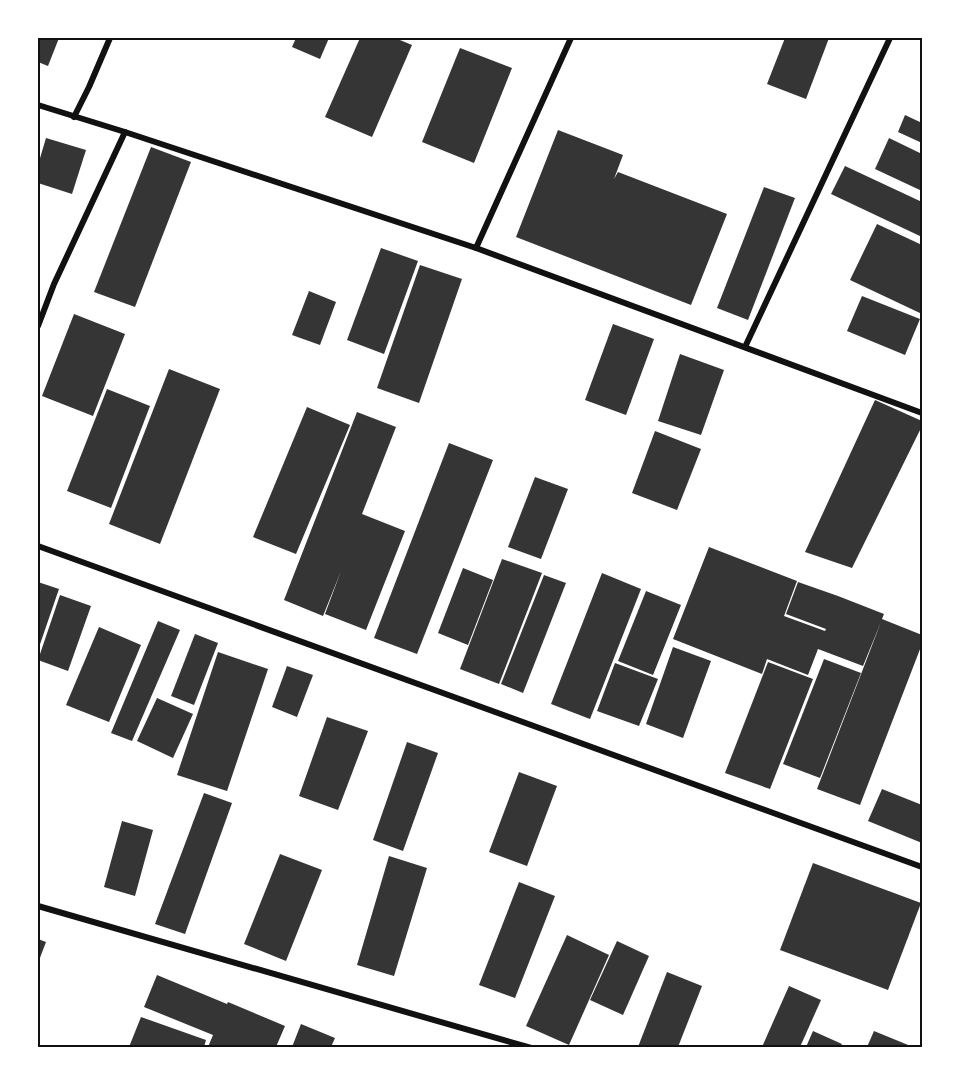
<svg xmlns="http://www.w3.org/2000/svg" width="960" height="1085" font-family="'Playfair Display',serif">
  <rect width="100%" height="100%" fill="#fff"/>
  <g fill="#353535">
    <polygon points="38,38 59,38 48,66 38,62"/>
    <polygon points="296,38 329,38 320,59 292,47"/>
    <polygon points="360,38 395,38 412,45 372,137 325,117"/>
    <polygon points="785,38 829,38 806,99 767,84"/>
    <polygon points="460,48 512,68 474,163 422,142"/>
    <polygon points="905,115 922,123 922,143 898,132"/>
    <polygon points="558,130 623,155 614,179 618,172 727,214 691,305 516,237"/>
    <polygon points="46,138 86,150 72,194 38,183 38,165"/>
    <polygon points="889,138 922,154 922,191 875,169"/>
    <polygon points="151,147 191,162 135,307 94,292"/>
    <polygon points="845,166 922,202 922,237 831,194"/>
    <polygon points="764,187 795,198 748,320 717,308"/>
    <polygon points="877,224 922,245 922,314 850,280"/>
    <polygon points="381,248 418,261 384,354 347,340"/>
    <polygon points="420,265 462,279 419,403 377,388"/>
    <polygon points="309,291 336,302 320,345 292,335"/>
    <polygon points="862,296 920,319 905,355 847,331"/>
    <polygon points="74,314 125,334 93,416 42,396"/>
    <polygon points="613,324 654,339 626,415 585,400"/>
    <polygon points="680,354 724,370 701,435 658,421"/>
    <polygon points="169,369 220,389 160,544 109,524"/>
    <polygon points="107,389 150,406 111,508 67,491"/>
    <polygon points="875,400 922,421 922,426 852,568 805,552"/>
    <polygon points="307,407 350,425 296,554 253,537"/>
    <polygon points="357,412 396,427 362,514 405,531 366,630 325,614 341,571 323,616 284,600"/>
    <polygon points="655,431 701,449 677,510 632,493"/>
    <polygon points="449,443 493,460 417,654 374,638"/>
    <polygon points="535,477 568,489 541,559 508,547"/>
    <polygon points="709,547 797,581 784,616 825,631 826,629 786,614 798,582 838,596 884,614 882,619 922,635 922,644 860,805 817,789 881,622 863,666 818,649 808,675 767,659 762,674 673,639"/>
    <polygon points="502,559 542,573 499,684 460,669"/>
    <polygon points="463,568 493,580 468,645 438,633"/>
    <polygon points="602,573 641,589 590,719 551,704"/>
    <polygon points="544,575 566,583 523,693 501,684"/>
    <polygon points="38,582 59,589 38,650"/>
    <polygon points="646,591 681,605 653,675 618,661"/>
    <polygon points="60,595 91,606 68,671 38,660"/>
    <polygon points="158,621 180,630 132,741 111,733"/>
    <polygon points="99,627 141,645 109,722 66,705"/>
    <polygon points="195,634 218,643 194,705 171,696"/>
    <polygon points="673,647 711,661 683,738 646,724"/>
    <polygon points="218,652 268,669 227,791 177,775"/>
    <polygon points="824,659 861,673 820,778 783,764"/>
    <polygon points="768,662 813,679 770,789 725,773"/>
    <polygon points="615,663 658,679 639,726 597,711"/>
    <polygon points="287,666 313,675 297,717 272,707"/>
    <polygon points="157,698 193,714 173,758 137,741"/>
    <polygon points="327,717 368,731 338,810 299,796"/>
    <polygon points="407,742 438,753 403,851 373,840"/>
    <polygon points="519,772 557,786 527,866 489,852"/>
    <polygon points="882,789 922,805 922,843 868,821"/>
    <polygon points="204,793 232,803 185,934 155,924"/>
    <polygon points="122,821 153,830 135,896 104,887"/>
    <polygon points="280,854 322,870 286,961 244,944"/>
    <polygon points="389,856 427,868 394,976 357,965"/>
    <polygon points="813,863 921,903 888,990 780,950"/>
    <polygon points="519,882 555,896 515,998 479,985"/>
    <polygon points="567,935 609,955 569,1045 526,1026"/>
    <polygon points="38,939 46,942 38,963"/>
    <polygon points="617,941 649,956 623,1015 590,1000"/>
    <polygon points="667,972 702,986 678,1047 638,1047"/>
    <polygon points="157,975 227,1004 228,1002 285,1026 276,1047 208,1047 213,1035 144,1007"/>
    <polygon points="789,986 821,1000 800,1047 762,1047"/>
    <polygon points="141,1017 206,1040 204,1047 129,1047"/>
    <polygon points="301,1024 335,1038 331,1047 292,1047"/>
    <polygon points="813,1031 842,1044 840,1047 806,1047"/>
    <polygon points="874,1031 913,1047 867,1047"/>
  </g>
  <g fill="none" stroke-linecap="round" stroke-linejoin="round">
    <g stroke="#111" stroke-width="6">
      <polyline points="38,105 125,132 476,248 922,413"/>
      <polyline points="74,117 89,87 110,38"/>
      <polyline points="476,248 571,38"/>
      <polyline points="38,326 54,284 125,132"/>
      <polyline points="745,347 890,38"/>
      <polyline points="38,546 922,867"/>
      <polyline points="38,906 531,1048"/>
    </g>
  </g>
  <rect width="960" height="1085" fill="none" stroke="#ffffff" stroke-width="78"/>
  <rect x="39" y="39" width="882" height="1007" fill="none" stroke="#111" stroke-width="2"/>
</svg>
